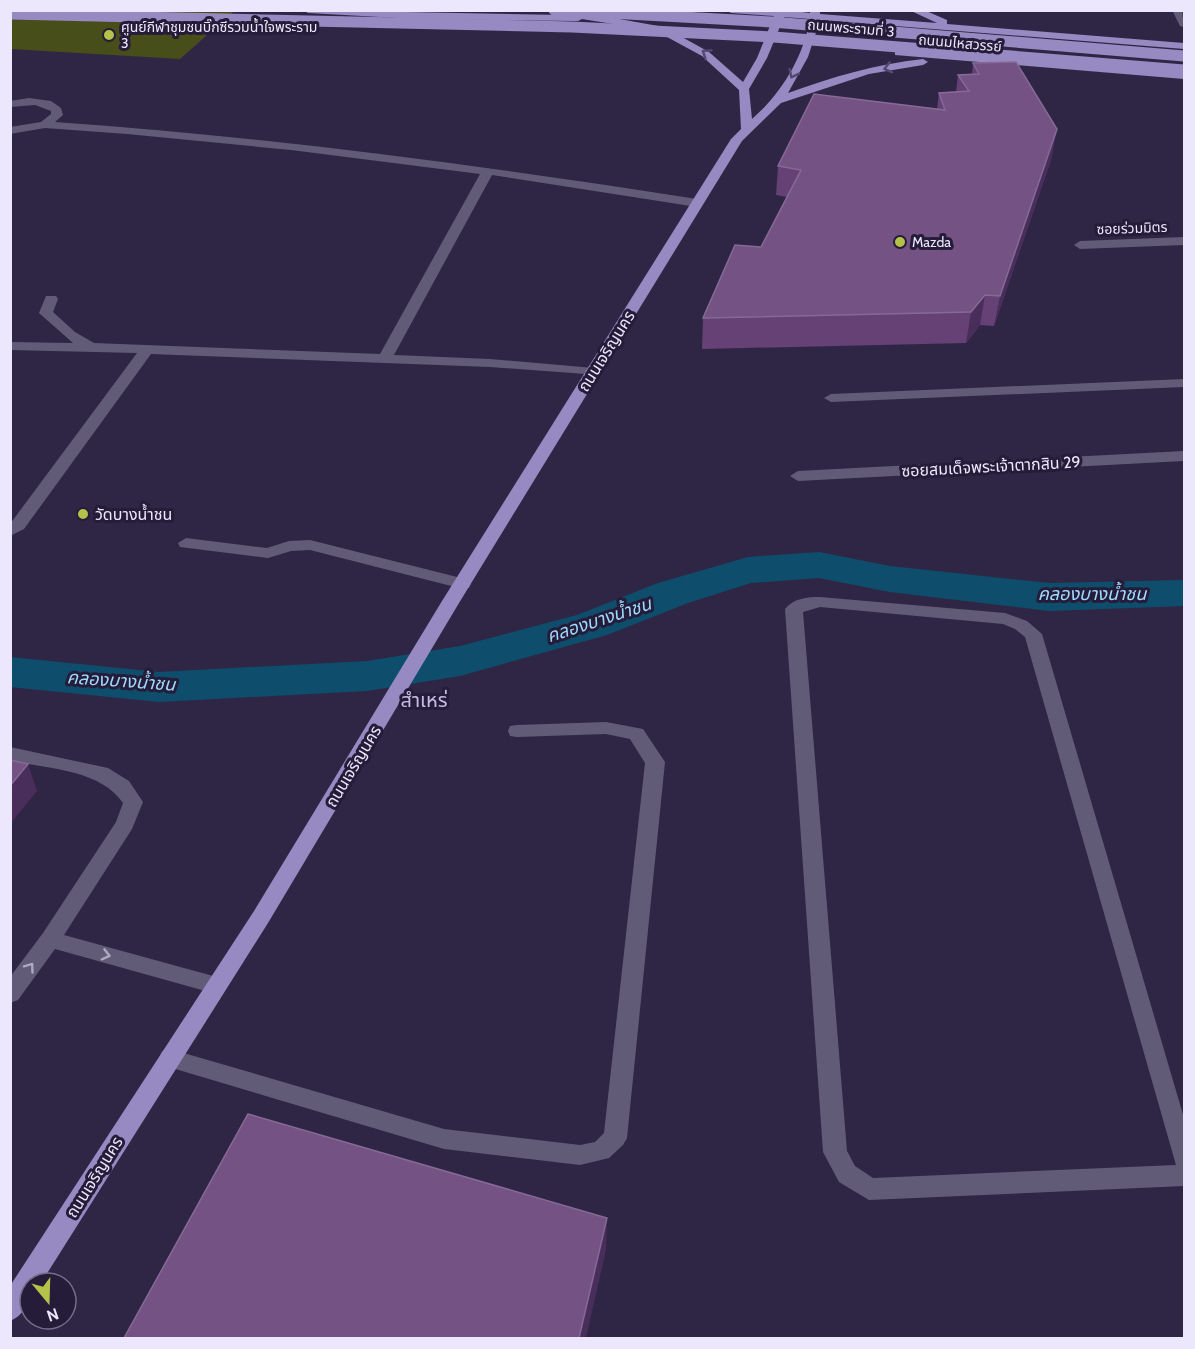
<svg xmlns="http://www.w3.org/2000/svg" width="1195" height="1349" font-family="Cabin,'Noto Sans Thai',sans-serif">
  <rect width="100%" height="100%" fill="#2f2645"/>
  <polygon fill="#484e19" points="10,11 234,11 180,59 11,49"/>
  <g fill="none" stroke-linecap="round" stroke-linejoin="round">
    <polygon fill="#0e4e6c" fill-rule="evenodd" points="819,552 890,566 1049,583 1184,580 1184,606 1049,611 890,592 819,578 751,583 688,603 607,635 460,676 367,691 159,702 10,687 10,657 159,672 367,661 460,646 577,615 658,583 748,557"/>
    <g fill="#625b77" fill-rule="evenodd">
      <polygon points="1172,10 1182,10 1184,27 1180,26"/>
      <path d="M29,98L51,101L61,108L63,115L55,122C271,137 484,166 697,199L703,203L697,207L492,175L394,355L490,359L594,368L599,369L601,372L599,375L490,367L151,354L24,529L10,536V524L137,353L10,350V342L73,343L39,313L46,296H56L58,299L53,312L75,332L94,343L380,354L480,174L291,150L127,134L45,128L10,134V127L41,122L51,114V111L35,105L10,107V101Z"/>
      <polygon points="1184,237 1184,245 1080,249 1074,245 1080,241"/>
      <polygon points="1184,379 1184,387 831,402 824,398 831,394"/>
      <polygon points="1184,451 1184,461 798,481 790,476 798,471"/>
      <polygon points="186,538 267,548 289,541 310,540 469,580 471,584 469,588 463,589 310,550 291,551 268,558 180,547 178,543"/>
      <path d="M820,597L1005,613L1027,621L1042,634L1184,1118V1186L869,1200L839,1182L823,1152L785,609C794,598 807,597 820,597ZM820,607L1003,624L1015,629L1025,637L1176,1165L873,1178L855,1166L847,1151L803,612Z"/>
      <polygon points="606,722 643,729 665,762 627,1138 623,1145 609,1158 580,1165 444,1149 162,1065 159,1058 162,1051 170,1049 444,1129 580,1145 595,1142 604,1133 645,763 630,739 606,734 517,737 510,736 508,731 510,726 517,725"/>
      <path d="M10,747L108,768L129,781L143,802L132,829L64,935L224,979L227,985L224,991L216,994L55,949L18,1000L10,1003V977L43,933L116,822L123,803C101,770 47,768 10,761Z"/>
    </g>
    <g fill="#9789c2" fill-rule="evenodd">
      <path d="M303,10L562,15V11L569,10L664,27L709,52L743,82L757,58L774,16L731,13L726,10H787L810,13V10H820V14L937,23L909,10H924L947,20V24L1184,43V49L820,20L808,57L788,93C832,77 876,64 923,59L928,62L923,65L869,74L781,103L742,141L459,603L268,923L41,1283H30C30,1299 27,1314 10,1321V1286L254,911L442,601L731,139L741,129L739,90L702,56L656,31L582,19L578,21L416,19L308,13ZM784,17L810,19C803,58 781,94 752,119L749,89L767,58Z"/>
      <polygon points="899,50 1184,73 1184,79 895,55 895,51"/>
    </g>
    <g stroke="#9789c2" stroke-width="11">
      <polyline points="554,10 772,22 1184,56"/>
      <polyline points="10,14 572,27 774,37 1184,70"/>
    </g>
  </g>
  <polygon fill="#654175" points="973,63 1052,157 994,326 980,325 966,343 702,349 703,318 761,247 787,197 776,195 778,166 937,109 939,93 956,92 958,75 972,74"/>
  <g fill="#492e5c">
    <polygon points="1057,129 1052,157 994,326 1000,296"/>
    <polygon points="985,295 980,325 966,343 971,312"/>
    <polygon points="28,764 37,791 10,824 10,786"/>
    <polygon points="607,1218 606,1250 586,1338 579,1338"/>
  </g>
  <g fill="#745284" stroke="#866a96" stroke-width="1.5">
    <polygon points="1016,62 1057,129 1000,296 985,295 971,312 703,318 735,245 761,247 801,170 778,166 814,94 945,110 939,93 969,91 958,75 979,74 973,63"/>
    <polygon points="10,760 28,764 10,786"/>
    <polygon points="248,1114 607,1218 579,1338 124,1338"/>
  </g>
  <defs><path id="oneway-chevron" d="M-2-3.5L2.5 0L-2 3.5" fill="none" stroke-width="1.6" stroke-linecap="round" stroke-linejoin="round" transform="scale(1.5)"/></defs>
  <g stroke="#534870">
    <use href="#oneway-chevron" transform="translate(706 53) rotate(-146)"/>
    <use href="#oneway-chevron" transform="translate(888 68) rotate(166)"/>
    <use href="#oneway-chevron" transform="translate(793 74) rotate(117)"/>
  </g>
  <g stroke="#aea8c0">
    <use href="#oneway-chevron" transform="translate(106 955) rotate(15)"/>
    <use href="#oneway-chevron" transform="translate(30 967) rotate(-54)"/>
  </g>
  <g fill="#b4c24a" stroke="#251c3a" stroke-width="2">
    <circle cx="109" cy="35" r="6"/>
    <circle cx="900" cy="242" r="6"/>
    <circle cx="83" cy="514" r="6"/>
  </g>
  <g text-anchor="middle" stroke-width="6" stroke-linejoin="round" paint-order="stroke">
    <g font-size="14" fill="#ece7fc" stroke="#251c3a" text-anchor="start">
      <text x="121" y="32">ศูนย์กีฬาชุมชนบิ๊กซีรวมน้ำใจพระราม<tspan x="121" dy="16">3</tspan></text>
      <text x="912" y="247">Mazda</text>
    </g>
    <g font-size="14" fill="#ece7fc" stroke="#251c3a">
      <text transform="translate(851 28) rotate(5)" y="5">ถนนพระรามที่ 3</text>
      <text transform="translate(960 43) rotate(5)" y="5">ถนนมไหสวรรย์</text>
      <text transform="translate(1132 228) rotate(-2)" y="5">ซอยร่วมมิตร</text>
    </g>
    <g font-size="16" fill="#ece7fc" stroke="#251c3a">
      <text transform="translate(606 351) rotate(-58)" y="6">ถนนเจริญนคร</text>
      <text transform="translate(991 466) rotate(-3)" y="6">ซอยสมเด็จพระเจ้าตากสิน 29</text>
      <text transform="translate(353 766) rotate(-59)" y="6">ถนนเจริญนคร</text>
      <text transform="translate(94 1177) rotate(-58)" y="6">ถนนเจริญนคร</text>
    </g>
    <g font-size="16" fill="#ece7fc" stroke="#251c3a" text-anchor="start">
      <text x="95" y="520">วัดบางน้ำชน</text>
    </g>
    <g font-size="18" font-style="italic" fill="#9fd9fd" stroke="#251c3a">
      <text x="1092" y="600">คลองบางน้ำชน</text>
      <text transform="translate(599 620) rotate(-18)" y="6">คลองบางน้ำชน</text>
      <text transform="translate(121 681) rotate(4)" y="6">คลองบางน้ำชน</text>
    </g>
    <g font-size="20" fill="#c6bde5" stroke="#251c3a">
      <text x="424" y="707">สำเหร่</text>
    </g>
  </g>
  <rect width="1195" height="1349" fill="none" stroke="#ece7fc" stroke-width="24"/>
  <g transform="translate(48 1301) rotate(161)"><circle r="28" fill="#251c3a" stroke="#756d88" stroke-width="1.5"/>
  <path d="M0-4.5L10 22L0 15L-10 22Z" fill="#b4c24a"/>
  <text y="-9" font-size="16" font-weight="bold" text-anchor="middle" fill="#ece7fc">N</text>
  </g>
</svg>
